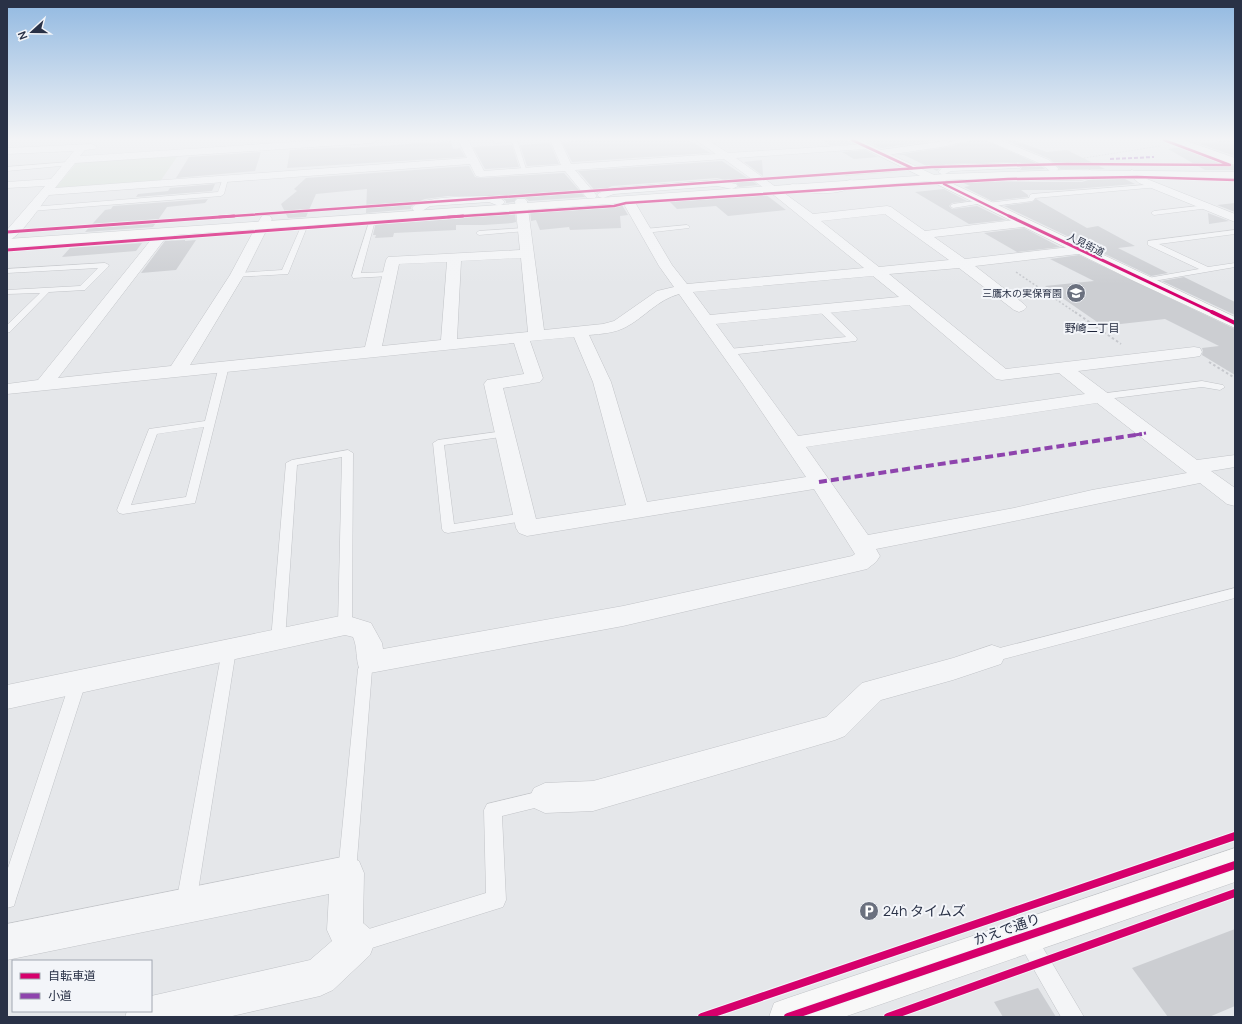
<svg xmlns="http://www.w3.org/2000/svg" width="1242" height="1024" font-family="Manrope,'Noto Sans JP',sans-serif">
  <rect width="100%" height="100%" fill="#e5e7ea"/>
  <g fill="#d4ded5">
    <polygon points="179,154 159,183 54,190 78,161"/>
    <polygon points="893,169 898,172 846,176 841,172"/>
  </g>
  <g fill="#ccced2">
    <polygon points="585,140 689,140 710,153 572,162 562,142"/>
    <polygon points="822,140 846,140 851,144 830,145"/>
    <polygon points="864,140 939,140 881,148"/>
    <polygon points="973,140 985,140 1040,165 1045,169 971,172 1020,170 1022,167 1021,163 1016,162 948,164 943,165 937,171 904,155 896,155 948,147"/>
    <polygon points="1005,140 1013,140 1047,152 1067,150 1105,169 1060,169 1050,159"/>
    <polygon points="1227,140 1235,140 1235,156 1200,144"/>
    <polygon points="451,141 453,149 460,148 465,157 287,168 290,150 351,147 351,148"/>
    <polygon points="550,143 559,164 527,166 520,145"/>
    <polygon points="512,145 519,167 485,169 473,147"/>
    <polygon points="1181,147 1235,166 1235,170 1205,170 1168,149"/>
    <polygon points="865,150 878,157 854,159 842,152"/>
    <polygon points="261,152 255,171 176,178 189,157"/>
    <polygon points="762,160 763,176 744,162"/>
    <polygon points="722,161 758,185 739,187 736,183 717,178 612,186 597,193 578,171"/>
    <polygon points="469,166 475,177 480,178 564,173 585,197 529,201 525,198 517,198 514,202 506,203 506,201 499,196 448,196 425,199 417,202 411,207 411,209 366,213 367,189 316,194 306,217 288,218 281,204 297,191 294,189 306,178"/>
    <polygon points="1094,178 1123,178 1135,184 1062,190 1021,190 1028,195 1028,197 992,201 964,187 970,186 959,181 991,180 996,182 1082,182"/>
    <polygon points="215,184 212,191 136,197 138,194 168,191 170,188"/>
    <polygon points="944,189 967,201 952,203 949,206 952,209 977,206 1006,220 969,224 915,192"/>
    <polygon points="765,194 786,210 728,216 716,206 677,209 669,201"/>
    <polygon points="208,199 205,203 167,207 153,227 85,232 105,210 111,209 113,206"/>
    <polygon points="1036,199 1087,228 1098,226 1135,246 1118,248 1168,273 1151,276 1004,206 1032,202"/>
    <polygon points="1235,203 1235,212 1217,205"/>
    <polygon points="622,205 628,215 620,216 621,228 570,230 569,227 540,230 536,220 531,221 530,211"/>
    <polygon points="515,212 516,222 512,223 484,225 456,225 456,230 394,233 393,237 375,238 376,235 373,235 376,222"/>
    <polygon points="1208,213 1229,221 1209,224"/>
    <polygon points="1024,228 1060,247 1017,252 984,233"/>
    <polygon points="185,240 185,241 196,240 176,270 141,273 165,241"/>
    <polygon points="142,243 136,251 62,257 70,248"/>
    <polygon points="1079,255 1235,329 1235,375 1202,355 1203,351 1202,348 1219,346 1165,319 1103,326 1045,286 1094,281 1050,259"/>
    <polygon points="1184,277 1235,302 1235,315 1162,281"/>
    <polygon points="1235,929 1235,1006 1209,1017 1168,1017 1132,968"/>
    <polygon points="1038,988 1056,1017 1003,1017 994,1002"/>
  </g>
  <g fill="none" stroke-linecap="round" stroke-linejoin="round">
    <defs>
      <g id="lane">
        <polygon points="493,140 517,140 527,172 522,171 512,142 495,143"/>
        <polygon points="958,140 972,140 945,146 942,144"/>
        <polygon points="69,162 72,164 71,165 7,171 7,167"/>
        <polygon points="223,178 228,179 224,194 221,196 31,211 28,209 31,207 218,192"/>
        <polygon points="1157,184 1160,186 1159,187 1035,198 1034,200 1032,201 987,207 984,205 987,203 1029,198 1030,195 1032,194"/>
        <polygon points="982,200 985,202 984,203 953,208 950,206 953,204"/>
        <polygon points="1207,205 1210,207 1209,208 1154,215 1151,213 1154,211"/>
        <polygon points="371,216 376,217 361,273 390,272 394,274 390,276 353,278 352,276"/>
        <polygon points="306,220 309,222 288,274 234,277 233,275 237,273 282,270 303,222"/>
        <polygon points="687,225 690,227 689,228 645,233 642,231 645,229"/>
        <polygon points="524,228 526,229 526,231 479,235 476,233 479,231"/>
        <polygon points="1235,230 1235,234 1159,244 1208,267 1235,263 1235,267 1142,283 1138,281 1142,279 1199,269 1148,245 1148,241"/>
        <polygon points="105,263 109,265 108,267 85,290 49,292 10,332 7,333 7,325 40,293 7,294 7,290 80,286 98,268 7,273 7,269"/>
        <polygon points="819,307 825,307 856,337 857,339 856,341 729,355 724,352 729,349 846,337 819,311 818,309"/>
        <path d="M224,363L229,366L195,503L123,514L119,513L117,510L149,429L205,421L219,366ZM204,427L186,497L131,505L157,434Z"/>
        <polygon points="1202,381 1223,385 1225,387 1220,390 1202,387 1099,400 1094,397 1099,394"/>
        <polygon points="504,431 508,432 509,434 508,436 444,445 454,524 524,513 528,514 530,517 528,520 524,521 448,533 444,532 442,529 433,443 438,440"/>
        <polygon points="348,450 353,453 352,625 350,629 345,630 340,629 338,625 342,457 297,465 285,640 283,644 278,646 273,644 271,640 286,463 292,460"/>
        <polygon points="1235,588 1235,598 992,662 987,660 985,656 987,652 992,650"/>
        <polygon points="229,644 234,646 236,650 196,904 193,911 186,914 179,911 176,904 222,650 224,646"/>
        <polygon points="370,656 375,658 377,662 372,670 356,872 354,879 347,881 340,879 338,872 358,669 365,658"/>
        <polygon points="78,676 83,678 86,682 16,899 14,906 7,908 7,871 70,682 73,678"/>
        <polygon points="545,790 551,792 554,798 551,804 502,816 506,900 503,907 359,952 352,949 349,942 352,935 359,932 486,893 484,810 487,804"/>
        <polygon points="1026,928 1033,931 1084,1017 1061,1017 1016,938 1019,931"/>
      </g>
      <g id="street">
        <path d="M324,140H377L372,143L75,163L55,188L467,158L458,140H468L484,171L561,165L550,140H560L571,164L716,154L696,140H708L728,153L867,144L869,146L864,149L736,158L813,214L887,206L891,207L925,231L1023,219L1027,220L1029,223L1027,226L1023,227L934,237L965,259L1078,246L1083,247L1085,250L1083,253L1078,254L975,266L1024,304L1027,307L1024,310L1019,312L1014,310L959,268L889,274L1006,369L1194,347L1200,348L1202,352L1200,356L1194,357L1078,371L1197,460L1235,455V467L1211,471L1235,488V506L1227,504L1200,483C1092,504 985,528 876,549L880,556L876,562L867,569L623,626L370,673L360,670C355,659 358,648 353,637L345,635L7,709V685L345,615L371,623L382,643L383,649L623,606L852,556L855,554L814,489L527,536L519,533L516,528L484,384L487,380L524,374L514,343L7,394V384L38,380L150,241L7,251V243L168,232L173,233L174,236L173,239L164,240L58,378L171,366L230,275L260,219L262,216H270L272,219L244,275L190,365L365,347L386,260L388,257L520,250L515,201L517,199H525L527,201L544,330L603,324L614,321L657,291L674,287L659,266L621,199L623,197H631L633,199L672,265L687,284L864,268L775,196L724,159L575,170L597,196L595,198H587L565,171L480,177L476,176L470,164L49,195C40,206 20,238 7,241V230L45,186L7,188V182L51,179L74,151L7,154V148L92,144L97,147L95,149L85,150L80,156ZM885,214L949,260L879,267L821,221ZM521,258L528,332L457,339L461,261ZM447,262L441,340L382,346L399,264ZM873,276L899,297L710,315L693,292ZM679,294L743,384L806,477L647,502L611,382L589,335C601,334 615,333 626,327C645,317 657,300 679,294ZM909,305L996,379L1002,380L1059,373L1085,394L798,436L716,324ZM574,337L593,382L626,505L536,519L503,388L540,382L543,378L530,341ZM1097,403L1187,473L1092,490L1014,508L868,535L806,447Z"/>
        <polygon points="986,140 1000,140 1049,160 1059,169 1054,172 1050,171 1041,164"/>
        <polygon points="945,141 950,144 948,146 880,156 875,153 880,150"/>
        <polygon points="1016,163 1020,164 1021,166 1020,168 951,171 943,175 938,172 944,166 948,165"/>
        <polygon points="1090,170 1095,173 1092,178 1082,180 996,181 991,178 996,175 1082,174"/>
        <polygon points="1132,170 1147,179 1235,214 1235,222 1139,183 1127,173"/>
        <polygon points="717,180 736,184 738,186 732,189 717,186 614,194 603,198 599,197 597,195 599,193 612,188"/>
        <path d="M850,180L854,181L856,183C844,198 804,193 788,189L786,187L792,184L814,186H831Z"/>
        <path d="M489,196L499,197L505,202L503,204L499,206L489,202L430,206L422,211H414L412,208C421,195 473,197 489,196Z"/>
        <polygon points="992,645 1001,648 1005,656 1001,664 953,680 881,700 845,736 835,740 593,811 545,813 534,808 529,798 534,788 545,783 593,781 826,717 862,683 953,658"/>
        <polygon points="347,856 359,861 364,873 363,923 370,929 375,942 370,955 333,990 320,996 228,1017 125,1017 127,1011 151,1011 151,996 310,960 332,941 327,930 329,894 7,960 7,924"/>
      </g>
      <g id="secondary">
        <polygon points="847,140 860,140 1235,317 1235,328 1134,281"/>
        <polygon points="1235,848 1235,882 844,1017 769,1017 774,1003 788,998"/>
      </g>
      <g id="primary">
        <polygon points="1169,140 1184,140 1235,158 1235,165 1171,142"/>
        <polygon points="1065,170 1235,172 1235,178 1065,176 945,180 7,247 7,239 945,174"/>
      </g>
    </defs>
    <use href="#lane" stroke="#c2c4c8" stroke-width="1"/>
    <use href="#street" stroke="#c2c4c8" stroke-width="1"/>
    <use href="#secondary" stroke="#c2c4c8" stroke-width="1"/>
    <use href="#primary" stroke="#c1c4c8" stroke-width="1"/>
    <polyline stroke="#c6c8cd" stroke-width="1" stroke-dasharray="1.5 1.5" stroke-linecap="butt" points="1084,158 1160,146"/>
    <polyline stroke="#c6c8cd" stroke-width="1.5" stroke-dasharray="2 2" stroke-linecap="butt" points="1016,272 1076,313"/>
    <g stroke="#c6c8cd" stroke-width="2" stroke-dasharray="2.5 2.5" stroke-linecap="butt">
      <polyline points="1075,312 1121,344"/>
      <polyline points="1209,362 1235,378"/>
    </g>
    <use href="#lane" fill="#f4f5f7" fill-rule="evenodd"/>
    <use href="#street" fill="#f4f5f7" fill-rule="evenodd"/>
    <use href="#secondary" fill="#f8f8f8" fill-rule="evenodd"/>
    <use href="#primary" fill="#f8f8f8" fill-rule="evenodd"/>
    <polyline stroke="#8e44ad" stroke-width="2" stroke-dasharray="4 2" stroke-linecap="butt" points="1110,159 1154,157"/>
    <polyline stroke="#8e44ad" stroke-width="3" stroke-dasharray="6 3" stroke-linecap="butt" points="1135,435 1146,433"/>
    <polyline stroke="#8e44ad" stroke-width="4" stroke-dasharray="8 4" stroke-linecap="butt" points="819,482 1142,434"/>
    <defs>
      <g id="cycleway-far3">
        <polyline points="852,140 912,168"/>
        <polyline points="944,184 1011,217"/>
        <polyline points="219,217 932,167 1067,164 1230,165 1164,140"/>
        <polyline points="448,217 614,206 626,203 899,185 1008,179 1137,177 1235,180"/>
      </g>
      <g id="cycleway-far2">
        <polyline points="1009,216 1214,313"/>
        <polyline points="7,232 234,216"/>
        <polyline points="7,250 463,216"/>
      </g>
      <polyline id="cycleway-far1" points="1212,312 1235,323"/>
      <g id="cycleway">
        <polyline points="702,1017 1235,836"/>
        <polyline points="788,1017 1235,865"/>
        <polyline points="888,1017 1235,893"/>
      </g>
    </defs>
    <use href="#cycleway-far3" stroke="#f3f5f9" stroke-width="3.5"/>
    <use href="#cycleway-far2" stroke="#f3f5f9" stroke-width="4.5"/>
    <use href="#cycleway-far1" stroke="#f3f5f9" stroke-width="6"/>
    <use href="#cycleway" stroke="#f3f5f9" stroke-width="10"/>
    <use href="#cycleway-far3" stroke="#d6006c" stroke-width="2.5"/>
    <use href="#cycleway-far2" stroke="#d6006c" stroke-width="3"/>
    <use href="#cycleway-far1" stroke="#d6006c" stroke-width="4"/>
    <use href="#cycleway" stroke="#d6006c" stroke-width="8"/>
  </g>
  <linearGradient id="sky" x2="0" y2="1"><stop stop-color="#92b9e1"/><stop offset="0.49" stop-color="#f3f4f6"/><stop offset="1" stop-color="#f3f4f6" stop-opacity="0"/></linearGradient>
  <rect width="1242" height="284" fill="url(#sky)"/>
  <defs>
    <symbol id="school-disc" viewBox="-11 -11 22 22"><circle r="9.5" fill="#6b717f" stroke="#f3f5f9"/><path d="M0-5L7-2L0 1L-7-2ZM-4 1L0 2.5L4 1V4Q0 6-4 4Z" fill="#fff"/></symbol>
    <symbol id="parking-disc" viewBox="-11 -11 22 22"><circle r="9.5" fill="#6b717f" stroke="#f3f5f9"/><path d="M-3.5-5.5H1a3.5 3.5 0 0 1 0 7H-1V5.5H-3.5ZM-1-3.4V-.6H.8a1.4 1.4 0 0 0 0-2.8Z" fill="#fff"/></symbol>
  </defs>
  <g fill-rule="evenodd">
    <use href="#school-disc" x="1065" y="282" width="22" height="22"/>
    <use href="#parking-disc" x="858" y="900" width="22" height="22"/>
  </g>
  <g text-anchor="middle" stroke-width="4" stroke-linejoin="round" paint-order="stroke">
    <g font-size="10" fill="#293146" stroke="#f3f5f9">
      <text transform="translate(1086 244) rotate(26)" y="4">人見街道</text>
    </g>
    <g font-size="10" fill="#293146" stroke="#f3f5f9" text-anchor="end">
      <text x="1062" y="297">三鷹木の実保育園</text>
    </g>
    <g font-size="11" fill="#1b2237" stroke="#f3f5f9">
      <text x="1092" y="332">野崎二丁目</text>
    </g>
    <g font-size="14" fill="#293146" stroke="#f3f5f9" text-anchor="start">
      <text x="883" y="916">24h タイムズ</text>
    </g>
    <g font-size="14" fill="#293146" stroke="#f3f5f9">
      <text transform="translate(1007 929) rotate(-19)" y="5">かえで通り</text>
    </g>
  </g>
  <rect width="1242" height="1024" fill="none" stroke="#293146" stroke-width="16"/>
  <rect x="12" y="960" width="140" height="52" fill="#f3f5f9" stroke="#a2a7b1"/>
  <rect x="20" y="973" width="20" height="6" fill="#d6006c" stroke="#a2a7b1"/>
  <text x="48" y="980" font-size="12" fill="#293146">自転車道</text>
  <rect x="20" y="993" width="20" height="6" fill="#8e44ad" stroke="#a2a7b1"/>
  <text x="48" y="1000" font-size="12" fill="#293146">小道</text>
  <g transform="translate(32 32) rotate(249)" stroke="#f3f5f9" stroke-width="3" paint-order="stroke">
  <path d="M0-3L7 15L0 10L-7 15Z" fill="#293146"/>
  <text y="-6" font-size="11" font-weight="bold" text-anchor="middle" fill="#293146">N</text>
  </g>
</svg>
